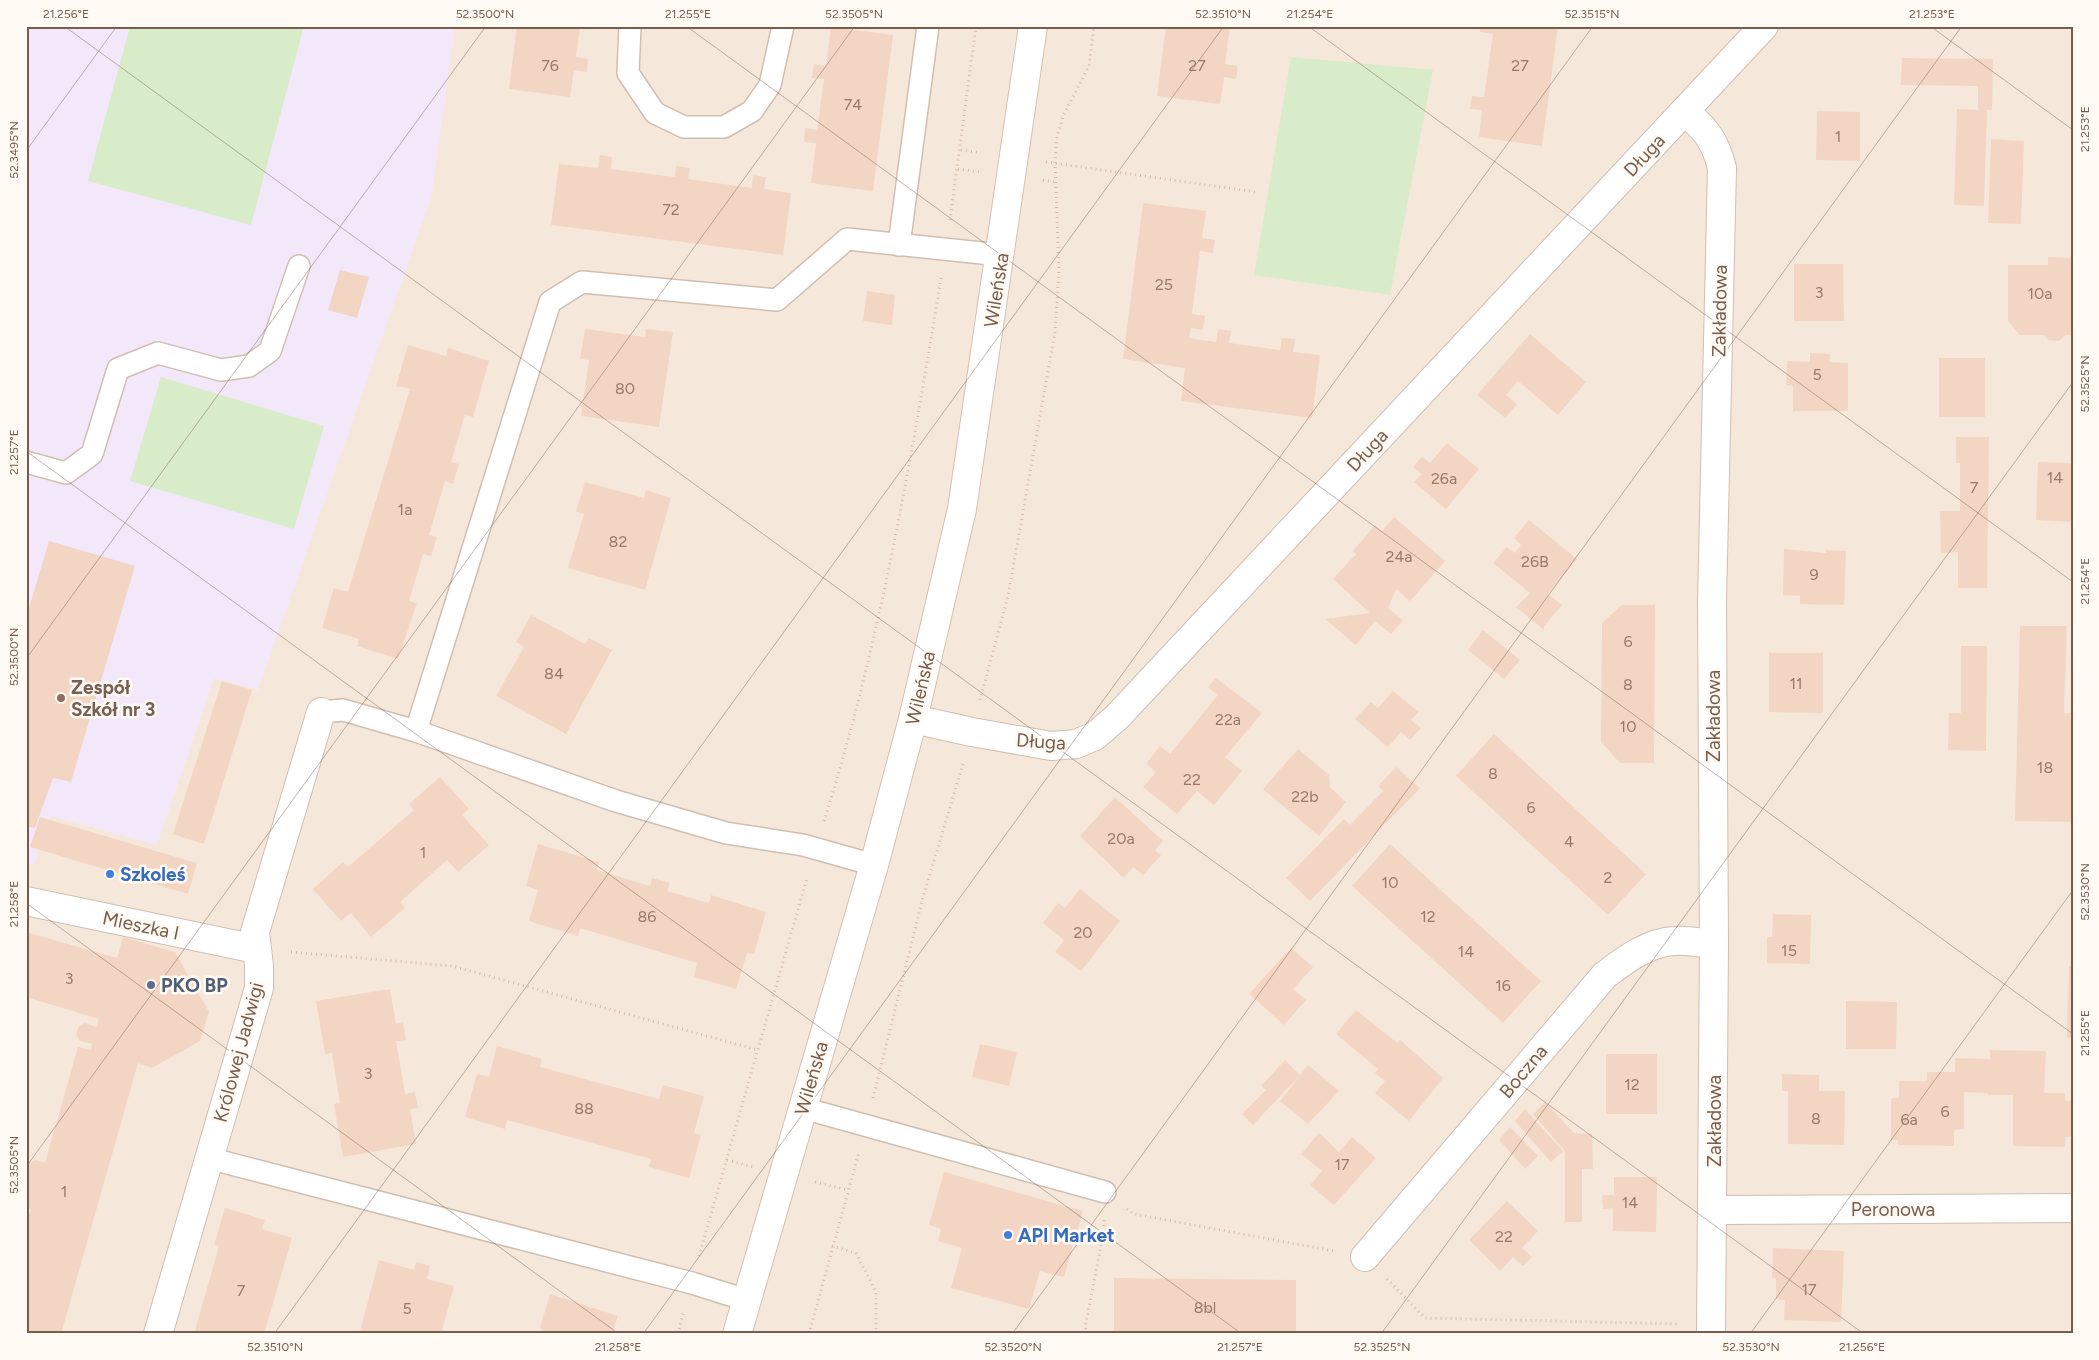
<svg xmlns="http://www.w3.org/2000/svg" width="2099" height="1360" font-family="Figtree,sans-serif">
  <rect width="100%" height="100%" fill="#fdf6ec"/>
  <rect fill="#f5e8da" x="26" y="26" width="2047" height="1308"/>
  <polygon fill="#f3e8fa" points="26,26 455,26 431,198 258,690 214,678 157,845 51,816 34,865 26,863"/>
  <g fill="#d8ecc9">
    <polygon points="130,26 304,26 251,225 88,181"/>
    <polygon points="1291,57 1433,70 1390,295 1254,275"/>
    <polygon points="161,377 324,426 294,529 130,481"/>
  </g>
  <g fill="#f3d5c3">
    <polygon points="517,26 580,26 576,57 588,59 587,72 574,70 570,97 509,89"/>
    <polygon points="1166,26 1230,26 1225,64 1238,66 1236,79 1224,77 1220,104 1157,96"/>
    <polygon points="1481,26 1558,26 1542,146 1479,137 1482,110 1470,109 1472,96 1484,97 1493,34 1480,32"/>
    <polygon points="831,27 893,35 873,191 811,183 816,143 804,142 805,128 817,130 824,79 812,78 814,64 826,66"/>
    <polygon points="1902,58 1993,59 1992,110 1987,110 1984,206 1954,205 1957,109 1978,110 1978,86 1901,85"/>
    <polygon points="1817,111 1860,112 1860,161 1816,160"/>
    <polygon points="1991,139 2024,141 2021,224 1988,223"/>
    <polygon points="600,155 612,157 611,169 675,177 676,166 690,168 688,179 752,188 753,175 766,177 764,189 791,193 783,255 551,225 559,164 598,168"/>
    <polygon points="1143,203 1206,211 1202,238 1215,240 1213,253 1200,251 1192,314 1205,316 1203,330 1191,328 1189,338 1216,342 1218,329 1231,331 1229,343 1280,350 1282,338 1295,339 1293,352 1320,355 1312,418 1181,401 1185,368 1123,359"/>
    <polygon points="2048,257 2073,258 2073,335 2065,335 2059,341 2048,340 2044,335 2020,335 2008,321 2008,265 2048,265"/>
    <polygon points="1794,264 1843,264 1844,321 1794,321"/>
    <polygon points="340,270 369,277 357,318 328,310"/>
    <polygon points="867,291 895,295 892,325 863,321"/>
    <polygon points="585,329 645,337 646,329 673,332 659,427 581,416 589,360 580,359"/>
    <polygon points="1530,334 1586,382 1558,415 1518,381 1506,395 1517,404 1505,418 1477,395"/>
    <polygon points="408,345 446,356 448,348 489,361 473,417 465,415 451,462 459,464 453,484 445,481 429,535 437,537 431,556 423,554 409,601 417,603 398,659 357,646 359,639 322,628 334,588 348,592 410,389 396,386"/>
    <polygon points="1810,353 1830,354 1829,362 1848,363 1848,411 1793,411 1793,386 1786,385 1787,361 1810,362"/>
    <rect x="1939" y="358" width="46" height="59"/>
    <polygon points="1956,437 1989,437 1987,588 1958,588 1958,552 1941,553 1940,511 1960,511 1960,463 1956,463"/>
    <polygon points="1447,443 1479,469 1446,509 1414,482 1422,474 1413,467 1422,457 1430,463"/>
    <polygon points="2038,462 2073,463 2073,522 2036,520"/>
    <polygon points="585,482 644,498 646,490 671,498 645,590 568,568 584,514 576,512"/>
    <polygon points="1394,517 1445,561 1410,601 1396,589 1388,608 1403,620 1391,634 1375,621 1356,645 1325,619 1370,613 1333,579 1356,554 1353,551 1375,525 1382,531"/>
    <polygon points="1529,520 1577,559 1548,594 1562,605 1544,626 1544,630 1516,607 1530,593 1493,563 1507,547 1515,553 1521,545 1514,538"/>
    <polygon points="49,541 135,566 71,782 53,778 35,828 26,826 26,618"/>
    <polygon points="1784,549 1826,553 1826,550 1846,551 1844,605 1800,604 1800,596 1783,595"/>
    <polygon points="1622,605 1655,605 1654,763 1620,763 1601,742 1602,623"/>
    <polygon points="531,615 585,644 589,638 612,650 566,734 496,696 524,647 516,642"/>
    <polygon points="2020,626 2067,626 2064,713 2073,713 2073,822 2015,821"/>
    <polygon points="1483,630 1520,660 1504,679 1468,650"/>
    <polygon points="1961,646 1987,646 1986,751 1948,750 1949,713 1961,713"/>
    <polygon points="1769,653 1823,653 1823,713 1769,712"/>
    <polygon points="1216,678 1262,713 1225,757 1242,771 1214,805 1197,791 1177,814 1143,787 1156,772 1146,764 1160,746 1170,754 1218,695 1208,687"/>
    <polygon points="222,681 252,690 204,844 173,834"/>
    <polygon points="1393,691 1419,712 1411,720 1421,728 1410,740 1401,732 1388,747 1355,719 1371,702 1378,708"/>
    <polygon points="1494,734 1646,874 1608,915 1456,776"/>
    <polygon points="1298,749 1329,775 1330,787 1346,802 1319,836 1263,789"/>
    <polygon points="1396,767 1420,788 1310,901 1286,878 1344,819 1350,825 1383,791 1378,786"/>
    <polygon points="440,777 469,809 462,815 489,845 458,872 447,860 400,902 405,908 371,937 351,913 341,921 313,889 343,862 348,867 414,810 409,804"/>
    <polygon points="1115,797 1163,841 1155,850 1161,855 1143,875 1133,867 1124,878 1080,836"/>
    <polygon points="40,817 197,863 188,894 30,847"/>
    <polygon points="538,844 599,862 597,870 650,886 652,878 670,883 667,891 709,903 711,895 766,912 754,954 747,953 736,989 694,977 697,963 580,928 578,936 529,921 538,890 526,886"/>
    <polygon points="1390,844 1541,981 1503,1023 1352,886"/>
    <polygon points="1080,889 1120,921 1081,971 1055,952 1064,940 1043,923 1058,903 1065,908"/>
    <polygon points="1773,914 1811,915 1810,964 1767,963 1767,937 1772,937"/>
    <polygon points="26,932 117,958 123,937 175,952 209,1012 200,1041 152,1068 138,1063 61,1334 26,1334 26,1226 31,1209 26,1208 26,1174 29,1163 36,1160 45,1163 78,1047 91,1050 92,1044 80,1041 76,1034 79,1026 85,1023 97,1027 99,1019 26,997"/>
    <polygon points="1291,948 1313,967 1293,989 1306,1000 1284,1025 1249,994"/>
    <polygon points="2069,966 2073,966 2073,1038 2067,1038"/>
    <polygon points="390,989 396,1024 403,1022 406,1040 396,1041 405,1094 415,1092 418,1108 410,1109 416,1144 343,1157 334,1104 340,1103 332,1053 325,1054 316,1001"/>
    <polygon points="1846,1001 1897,1002 1896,1049 1846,1049"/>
    <polygon points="1356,1010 1397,1043 1400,1040 1443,1078 1409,1121 1375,1093 1385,1081 1375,1073 1378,1069 1336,1034"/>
    <polygon points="980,1044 1017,1052 1009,1086 972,1077"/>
    <polygon points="497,1046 542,1059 540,1067 659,1099 663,1085 704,1096 694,1133 701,1135 689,1178 649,1167 651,1159 507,1120 505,1129 465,1117 477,1074 489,1077"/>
    <polygon points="1990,1050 2046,1051 2044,1093 2065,1093 2065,1101 2073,1101 2073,1136 2065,1137 2065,1147 2013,1146 2013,1095 1988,1095 1988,1093 1964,1092 1964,1129 1954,1130 1954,1146 1898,1145 1898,1140 1891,1140 1891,1098 1899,1098 1899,1081 1927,1081 1927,1072 1955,1072 1955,1058 1990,1059"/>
    <rect x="1606" y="1054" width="51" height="60"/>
    <polygon points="1285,1060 1300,1075 1253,1125 1242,1114 1266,1090 1261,1086"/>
    <polygon points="1308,1065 1339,1091 1308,1124 1280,1101"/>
    <polygon points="1782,1074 1819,1075 1819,1091 1845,1091 1844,1145 1788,1144 1788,1091 1782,1091"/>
    <polygon points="1545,1102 1574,1133 1592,1134 1593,1169 1582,1169 1582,1222 1565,1222 1565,1151 1533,1114"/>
    <polygon points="1525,1109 1563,1151 1551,1162 1515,1121"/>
    <polygon points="1510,1127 1538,1156 1525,1169 1499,1140"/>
    <polygon points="1319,1133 1339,1152 1352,1137 1376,1158 1334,1205 1310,1185 1322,1171 1301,1154"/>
    <polygon points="944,1172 1083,1211 1064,1277 1040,1271 1029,1309 951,1288 962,1248 938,1241 941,1229 929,1225"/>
    <polygon points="1614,1177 1657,1177 1656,1232 1613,1231 1613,1208 1603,1209 1602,1195 1614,1195"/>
    <polygon points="1507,1201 1538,1231 1522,1248 1532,1257 1523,1266 1513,1257 1500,1271 1469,1240"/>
    <polygon points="225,1208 265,1220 262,1229 292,1238 264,1334 194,1334 219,1246 214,1245"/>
    <polygon points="1773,1248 1844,1251 1841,1322 1784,1320 1785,1300 1776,1299 1776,1278 1772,1278"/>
    <polygon points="379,1260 414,1270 416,1262 430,1266 427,1279 454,1286 441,1334 372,1334 360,1331"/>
    <polygon points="1114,1278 1296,1280 1296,1334 1114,1334"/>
    <polygon points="550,1294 618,1316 612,1334 541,1334 542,1329 540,1328"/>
  </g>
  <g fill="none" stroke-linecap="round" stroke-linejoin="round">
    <defs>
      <g id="lane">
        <polyline points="630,26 628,73 655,113 684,127 724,127 752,111 770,85 783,26"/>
        <polyline points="899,245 928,26"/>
        <polyline points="26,462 66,473 92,454 118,369 158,353 221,370 249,366 270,351 299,266"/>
        <polyline points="321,712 343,710 416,731 616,801 726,833 803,845 874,865"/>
        <polyline points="416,731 550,302 582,282 777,300 847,239 1001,255"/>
        <polyline points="803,1108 1105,1192"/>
        <polyline points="208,1158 692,1283 746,1300"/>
      </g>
      <g id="street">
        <path d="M1685,111C1706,130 1715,140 1722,168L1712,602L1714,944L1711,1334"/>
        <polyline points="913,719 972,732 1051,746 1076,744 1095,736 1117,717 1764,26"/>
        <polyline points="26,901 256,949"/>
        <polyline points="1713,1210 2073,1208"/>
        <path d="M1365,1257L1605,975C1625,960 1648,942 1675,941C1688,940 1701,943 1714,944"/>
        <polyline points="158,1334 259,988 259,966 255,932 321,712"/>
      </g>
      <polyline id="secondary" points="737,1334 874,865 913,719 962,509 1033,26"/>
    </defs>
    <use href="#lane" stroke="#d1beb0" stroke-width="24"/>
    <use href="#street" stroke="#d1beb0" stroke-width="30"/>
    <use href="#secondary" stroke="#d6c0b0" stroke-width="30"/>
    <g stroke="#d9b8a5" stroke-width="3" stroke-dasharray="1 4" stroke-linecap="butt">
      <polyline points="961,150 981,153"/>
      <polyline points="1046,162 1256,192"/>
      <polyline points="958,169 980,172"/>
      <polyline points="1043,180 1055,182"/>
      <polyline points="950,220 976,26"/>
      <polyline points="980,700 1008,596 1055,332 1059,271 1055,163 1057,137 1063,116 1089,66 1094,26"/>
      <path d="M824,821C880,644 911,461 941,278"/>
      <polyline points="291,952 452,966 758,1050"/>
      <polyline points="873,1098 923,897 963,764"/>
      <polyline points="727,1160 753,1167"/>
      <polyline points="815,1182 848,1190"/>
      <polyline points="1127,1209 1134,1214 1334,1251"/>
      <polyline points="832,1246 856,1253 876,1292 876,1334"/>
      <polyline points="699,1256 807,878"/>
      <polyline points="1387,1279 1425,1318 1680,1324"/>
      <polyline points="678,1334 684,1310"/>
      <polyline points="809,1334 859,1152"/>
      <polyline points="1087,1334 1085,1327 1103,1236 1104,1220"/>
    </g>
    <use href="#lane" stroke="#fff" stroke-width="21"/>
    <use href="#street" stroke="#fff" stroke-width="28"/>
    <use href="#secondary" stroke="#fff" stroke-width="28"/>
  </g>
  <path fill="none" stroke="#7a5c4d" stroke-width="1" stroke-opacity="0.45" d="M64,26L1864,1334M686,26L2073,1034M1308,26L2073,582M1930,26L2073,130M26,151L117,26M26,451L1242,1334M26,659L486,26M26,903L619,1334M26,1167L855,26M274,1334L1224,26M643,1334L1593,26M1012,1334L1962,26M1381,1334L2073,382M1750,1334L2073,890"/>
  <circle fill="#8d6e63" stroke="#fffaf3" stroke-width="2" cx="61" cy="698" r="5"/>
  <g fill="#3f7fe0" stroke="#fffaf3" stroke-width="2">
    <circle cx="110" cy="874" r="5"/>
    <circle cx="1008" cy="1235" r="5"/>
  </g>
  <circle fill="#5c6f8a" stroke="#fffaf3" stroke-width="2" cx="151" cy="985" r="5"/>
  <g text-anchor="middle" stroke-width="5" stroke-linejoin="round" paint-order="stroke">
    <g font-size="16" fill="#987a6a">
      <text x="550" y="71">76</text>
      <text x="1197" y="71">27</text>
      <text x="1520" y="71">27</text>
      <text x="853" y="110">74</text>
      <text x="1838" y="142">1</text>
      <text x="671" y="215">72</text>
      <text x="1164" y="290">25</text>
      <text x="1819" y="298">3</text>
      <text x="2040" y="299">10a</text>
      <text x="1817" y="380">5</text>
      <text x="625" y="394">80</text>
      <text x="2055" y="483">14</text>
      <text x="1444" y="484">26a</text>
      <text x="1974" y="493">7</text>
      <text x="405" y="515">1a</text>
      <text x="618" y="547">82</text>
      <text x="1399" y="562">24a</text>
      <text x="1535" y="567">26B</text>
      <text x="1814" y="580">9</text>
      <text x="1628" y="647">6</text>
      <text x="554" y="679">84</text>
      <text x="1796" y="689">11</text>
      <text x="1628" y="690">8</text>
      <text x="1228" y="725">22a</text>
      <text x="1628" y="732">10</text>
      <text x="2045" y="773">18</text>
      <text x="1493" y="779">8</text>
      <text x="1192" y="785">22</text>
      <text x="1305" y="802">22b</text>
      <text x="1531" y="813">6</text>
      <text x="1121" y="844">20a</text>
      <text x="1569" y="847">4</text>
      <text x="423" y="858">1</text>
      <text x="1608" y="883">2</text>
      <text x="1390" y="888">10</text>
      <text x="647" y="922">86</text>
      <text x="1428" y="922">12</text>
      <text x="1083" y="938">20</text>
      <text x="1789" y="956">15</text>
      <text x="1466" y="957">14</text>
      <text x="69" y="984">3</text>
      <text x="1503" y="991">16</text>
      <text x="368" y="1079">3</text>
      <text x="1632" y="1090">12</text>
      <text x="584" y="1114">88</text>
      <text x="1945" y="1117">6</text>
      <text x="1816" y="1124">8</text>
      <text x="1909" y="1125">6a</text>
      <text x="1342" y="1170">17</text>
      <text x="64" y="1197">1</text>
      <text x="1630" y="1208">14</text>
      <text x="1504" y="1242">22</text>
      <text x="1809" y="1295">17</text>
      <text x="241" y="1296">7</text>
      <text x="1205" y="1313">8bl</text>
      <text x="407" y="1314">5</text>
    </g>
    <g font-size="19" fill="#7a5c4d" stroke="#fffaf3">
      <text transform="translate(1644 155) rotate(-47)" y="7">Długa</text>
      <text transform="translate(996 290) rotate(-81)" y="7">Wileńska</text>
      <text transform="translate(1719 311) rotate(-89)" y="7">Zakładowa</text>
      <text transform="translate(1367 450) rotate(-47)" y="7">Długa</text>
      <text transform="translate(920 688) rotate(-77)" y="7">Wileńska</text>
      <text transform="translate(1713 716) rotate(-90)" y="7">Zakładowa</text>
      <text transform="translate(1041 741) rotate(4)" y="7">Długa</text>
      <text transform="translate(141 925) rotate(12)" y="7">Mieszka I</text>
      <text transform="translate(238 1052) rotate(-75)" y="7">Królowej Jadwigi</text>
      <text transform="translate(1523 1071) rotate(-50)" y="7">Boczna</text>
      <text transform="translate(811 1078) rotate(-74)" y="7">Wileńska</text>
      <text transform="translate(1714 1121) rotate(-90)" y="7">Zakładowa</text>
      <text x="1893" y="1216">Peronowa</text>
    </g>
    <g font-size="19" font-weight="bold" fill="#785e54" stroke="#fffaf3" text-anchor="start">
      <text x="71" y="694">Zespół<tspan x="71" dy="22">Szkół nr 3</tspan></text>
    </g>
    <g font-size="19" font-weight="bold" fill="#366cbe" stroke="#fffaf3" text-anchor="start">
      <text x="120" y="881">Szkoleś</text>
      <text x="1018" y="1242">API Market</text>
    </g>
    <g font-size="19" font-weight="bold" fill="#4e5e75" stroke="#fffaf3" text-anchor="start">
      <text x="161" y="992">PKO BP</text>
    </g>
  </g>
  <rect width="2099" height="1360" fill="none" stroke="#fffaf3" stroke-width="55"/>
  <rect x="28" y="28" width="2044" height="1304" fill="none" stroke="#7a5c4d" stroke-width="2"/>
  <g font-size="12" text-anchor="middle" fill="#7a5c4d">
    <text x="66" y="18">21.256°E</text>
    <text x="485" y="18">52.3500°N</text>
    <text x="688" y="18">21.255°E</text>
    <text x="854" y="18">52.3505°N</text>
    <text x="1223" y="18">52.3510°N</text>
    <text x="1310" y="18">21.254°E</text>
    <text x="1592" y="18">52.3515°N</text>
    <text x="1932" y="18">21.253°E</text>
    <text transform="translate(2085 129) rotate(-90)" y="4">21.253°E</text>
    <text transform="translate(14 150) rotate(-90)" y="4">52.3495°N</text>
    <text transform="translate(2085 384) rotate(-90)" y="4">52.3525°N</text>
    <text transform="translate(14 452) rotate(-90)" y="4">21.257°E</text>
    <text transform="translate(2085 581) rotate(-90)" y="4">21.254°E</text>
    <text transform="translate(14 657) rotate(-90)" y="4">52.3500°N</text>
    <text transform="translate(2085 892) rotate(-90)" y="4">52.3530°N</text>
    <text transform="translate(14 904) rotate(-90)" y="4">21.258°E</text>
    <text transform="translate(2085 1033) rotate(-90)" y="4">21.255°E</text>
    <text transform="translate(14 1165) rotate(-90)" y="4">52.3505°N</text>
    <text x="275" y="1351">52.3510°N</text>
    <text x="618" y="1351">21.258°E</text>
    <text x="1013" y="1351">52.3520°N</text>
    <text x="1240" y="1351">21.257°E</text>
    <text x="1382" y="1351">52.3525°N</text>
    <text x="1751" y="1351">52.3530°N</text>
    <text x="1862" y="1351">21.256°E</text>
  </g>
</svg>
